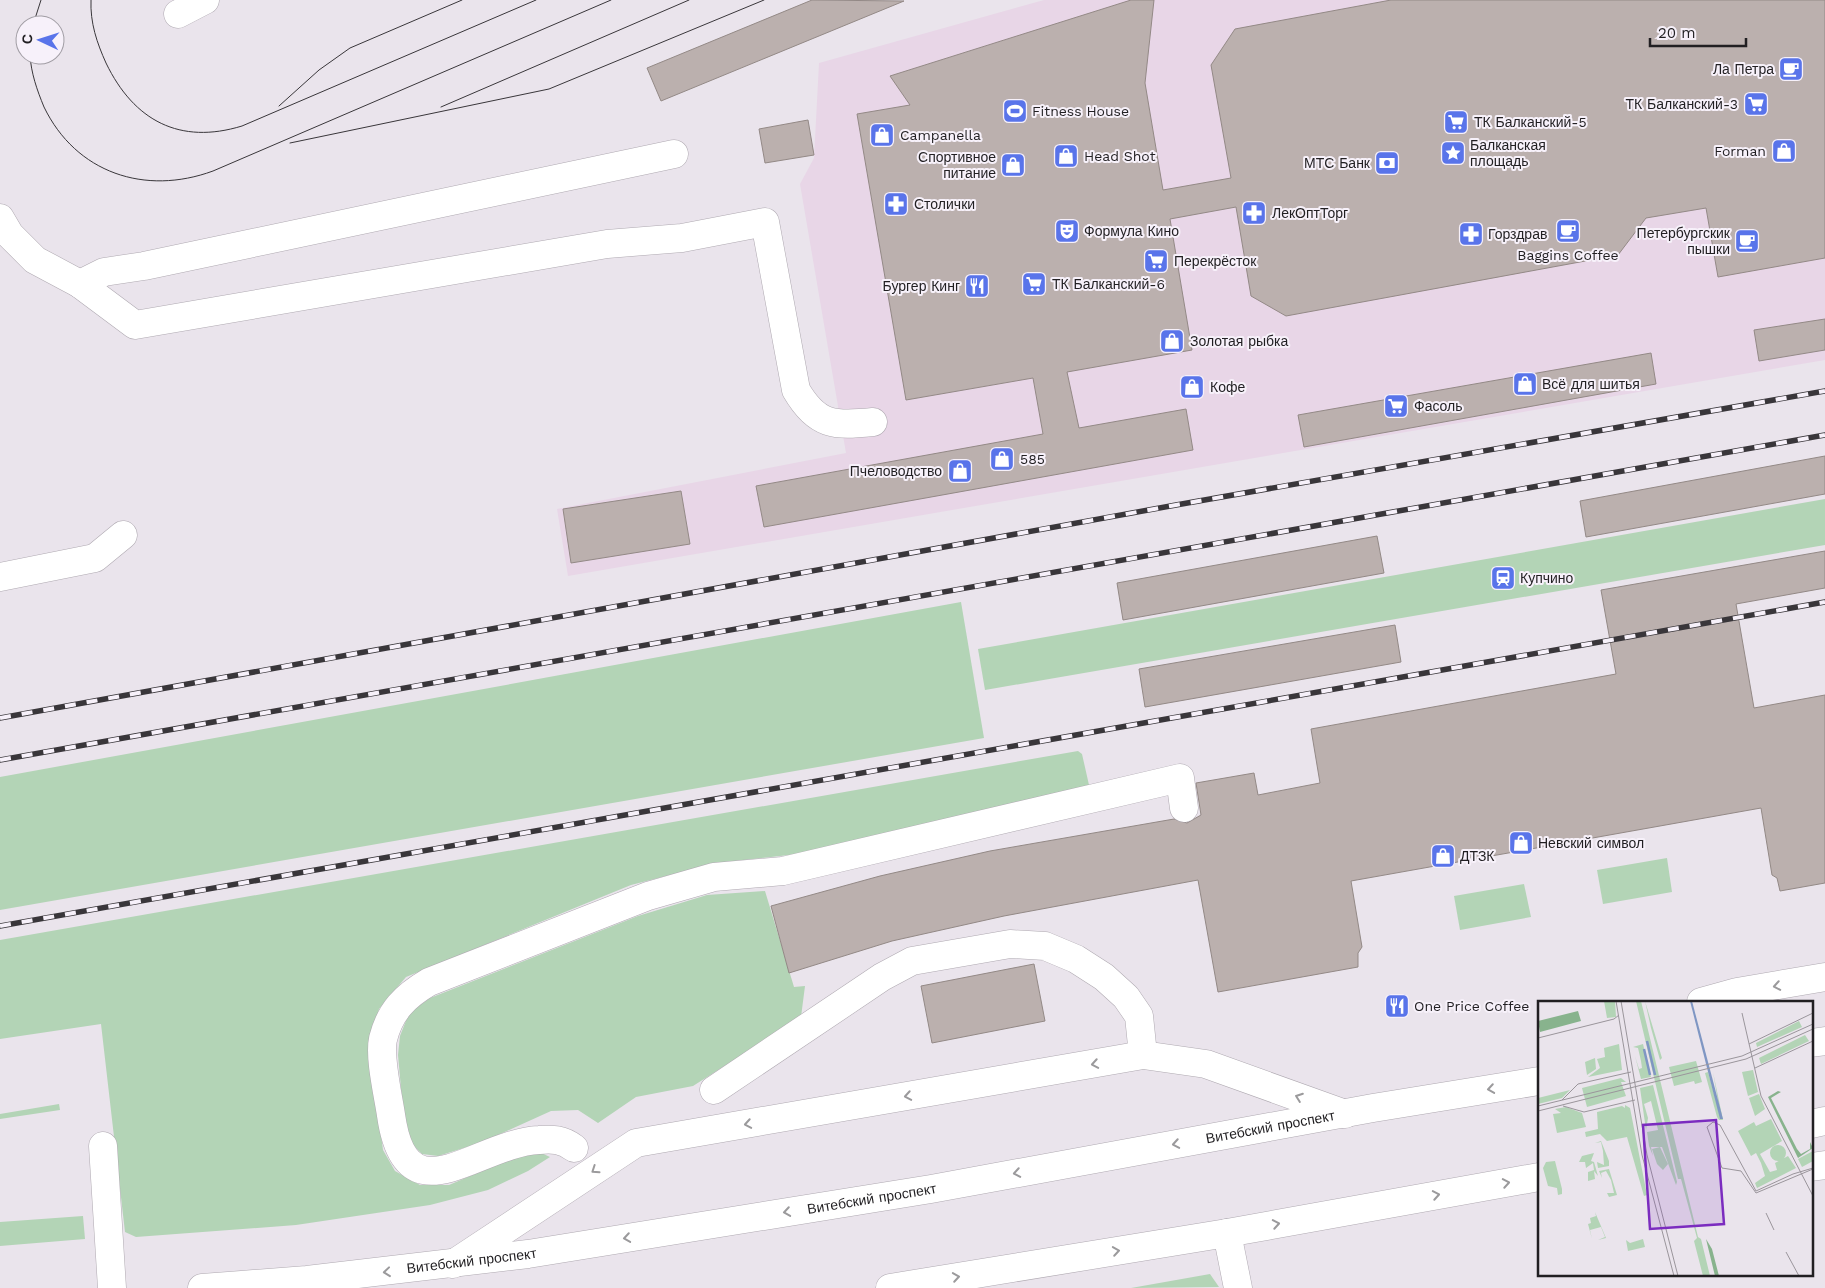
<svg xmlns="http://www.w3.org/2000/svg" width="1825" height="1288" font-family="'Work Sans',sans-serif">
  <rect width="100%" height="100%" fill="#eae4ec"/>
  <polygon fill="#e8d6e7" points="1044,0 1825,0 1825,360 568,576 557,509 846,453 800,184 814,158 819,63"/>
  <g fill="#b3d4b6">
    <polygon points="1825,499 1825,545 985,690 978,649"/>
    <polygon points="961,602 984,738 0,910 0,777"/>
    <polygon points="1078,751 1082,754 1089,785 798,854 717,863 631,885 406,977 379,1009 369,1045 383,1150 395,1171 420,1185 449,1185 520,1155 537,1151 550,1157 528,1171 488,1190 430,1205 296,1225 136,1237 125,1232 101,1024 0,1039 0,940"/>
    <polygon points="1667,858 1672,892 1603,904 1597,870"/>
    <polygon points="1524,884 1531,917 1460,930 1454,896"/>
    <polygon points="765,891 794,987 805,986 801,1017 693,1086 636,1097 598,1123 578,1110 551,1111 480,1143 438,1156 422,1154 411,1143 404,1122 398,1055 400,1036 409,1013 430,998 638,916 707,895"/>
    <polygon points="59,1104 60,1110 0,1119 0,1114"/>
    <polygon points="83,1216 85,1239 0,1246 0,1222"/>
    <polygon points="1210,1274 1219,1287 1131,1288"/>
  </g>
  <g fill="#bbb0ae" stroke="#938986">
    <polygon points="812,0 904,1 661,101 647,68"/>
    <polygon points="1131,0 1154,0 1145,83 1163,190 1231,178 1211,65 1235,29 1391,0 1825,0 1825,258 1718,277 1706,208 1646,218 1618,255 1286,316 1251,296 1236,207 1170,219 1192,350 1067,372 1079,428 1186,409 1193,450 764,527 756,486 1043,434 1033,378 906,400 857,114 910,105 890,76"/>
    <polygon points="808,120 814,155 765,163 759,129"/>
    <polygon points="1825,319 1825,350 1759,361 1754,330"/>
    <polygon points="1651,353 1656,384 1304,447 1298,415"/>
    <polygon points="1825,456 1825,494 1586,537 1580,501"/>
    <polygon points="681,491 690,544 571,563 563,509"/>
    <polygon points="1377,536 1384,573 1123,620 1117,583"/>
    <polygon points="1825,551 1825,588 1736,604 1754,708 1825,695 1825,883 1780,891 1777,878 1772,875 1761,808 1351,881 1362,947 1358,953 1358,967 1218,992 1198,880 1004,916 892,941 789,973 771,906 880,876 990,851 1174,819 1187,823 1201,815 1196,783 1254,773 1258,795 1320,783 1311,729 1616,674 1601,590"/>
    <polygon points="1395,625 1401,662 1145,707 1139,669"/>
    <polygon points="1034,964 1045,1021 932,1043 921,986"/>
  </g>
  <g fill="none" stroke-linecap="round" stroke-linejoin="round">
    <defs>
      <g id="minor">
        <polyline points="178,14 205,0"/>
        <path d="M0,218L10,235L35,260L80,284L135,325L607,244L682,238L765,222L796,390C817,426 834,426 873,422"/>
        <polyline points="80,284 104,272 144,266 674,154"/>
        <polyline points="0,577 95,558 123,535"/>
        <polyline points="1701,1002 1737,992 1825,977"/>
        <polyline points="714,1090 882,977 912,961 1010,944 1045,946 1076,959 1104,977 1126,997 1139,1016 1143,1055"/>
        <polyline points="103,1146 112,1288"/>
        <path d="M574,1148C562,1139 553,1139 539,1140C476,1143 406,1222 391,1115C388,1095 379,1057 383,1039C390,1011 405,996 429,982L648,896L714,877L783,871L1180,778L1184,808"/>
        <polyline points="1811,1167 1825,1165"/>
        <polyline points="1227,1233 1238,1288"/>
        <polyline points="453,1264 636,1143 1143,1055 1206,1064 1345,1114"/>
      </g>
      <g id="major">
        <polyline points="1811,1043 1825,1041"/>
        <polyline points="1811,1124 1825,1121"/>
        <path id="s1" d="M202,1288L307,1280L528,1254L931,1189L1373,1108L1539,1081"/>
        <polyline points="890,1288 1227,1233 1539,1177"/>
      </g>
    </defs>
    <use href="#minor" stroke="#afa9b1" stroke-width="29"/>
    <use href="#major" stroke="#afa9b1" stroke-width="29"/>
    <use href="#minor" stroke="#fff" stroke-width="28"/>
    <use href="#major" stroke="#fff" stroke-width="28"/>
    <g stroke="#39363a" stroke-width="1">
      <path d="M91,0C90,23 97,43 106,63C134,121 180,145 242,126L536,0"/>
      <polyline points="33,25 41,0"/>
      <path d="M30,55C31,73 37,90 44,107C76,173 145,196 213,171L611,0"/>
      <polyline points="279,106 319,70 350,48 462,0"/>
      <polyline points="441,107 689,0"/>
      <polyline points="290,143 549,89 764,0"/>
    </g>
    <defs>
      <g id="rail">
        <polyline points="0,718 1176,505 1825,391"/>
        <polyline points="0,760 1825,435"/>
        <polyline points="0,926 1825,602"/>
      </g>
    </defs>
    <use href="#rail" stroke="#39363a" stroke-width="5.5"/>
    <use href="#rail" stroke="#f7f1fa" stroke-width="4" stroke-dasharray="11" stroke-linecap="butt"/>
  </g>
  <defs><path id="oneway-chevron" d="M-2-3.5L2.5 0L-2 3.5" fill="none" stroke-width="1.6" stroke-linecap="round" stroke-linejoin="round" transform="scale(1.25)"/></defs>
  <g stroke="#9b9a9c">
    <use href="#oneway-chevron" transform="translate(1777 986) rotate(170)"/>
    <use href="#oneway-chevron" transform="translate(1095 1064) rotate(170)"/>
    <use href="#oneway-chevron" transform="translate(1491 1089) rotate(171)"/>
    <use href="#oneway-chevron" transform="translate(908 1096) rotate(170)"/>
    <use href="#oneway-chevron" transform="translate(1299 1097) rotate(-160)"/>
    <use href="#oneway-chevron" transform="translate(748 1124) rotate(170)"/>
    <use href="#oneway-chevron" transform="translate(1176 1144) rotate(170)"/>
    <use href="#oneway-chevron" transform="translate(595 1170) rotate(146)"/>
    <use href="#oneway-chevron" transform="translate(1017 1173) rotate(170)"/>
    <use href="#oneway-chevron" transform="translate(1506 1183) rotate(-10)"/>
    <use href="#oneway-chevron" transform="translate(1436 1195) rotate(-10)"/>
    <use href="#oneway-chevron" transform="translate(787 1212) rotate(171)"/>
    <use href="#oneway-chevron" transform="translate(1276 1224) rotate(-10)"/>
    <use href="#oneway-chevron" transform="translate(627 1238) rotate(171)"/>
    <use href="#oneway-chevron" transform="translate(1116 1251) rotate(-9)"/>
    <use href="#oneway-chevron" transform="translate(387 1272) rotate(174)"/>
    <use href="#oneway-chevron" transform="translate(956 1277) rotate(-9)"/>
  </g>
  <defs>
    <symbol id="cafe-square" viewBox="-11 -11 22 22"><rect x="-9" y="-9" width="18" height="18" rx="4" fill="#5974ea" stroke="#f7f1fa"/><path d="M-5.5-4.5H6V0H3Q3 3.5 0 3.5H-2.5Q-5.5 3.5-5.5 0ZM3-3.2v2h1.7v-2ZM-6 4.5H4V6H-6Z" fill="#fff"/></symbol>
    <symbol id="supermarket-square" viewBox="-11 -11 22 22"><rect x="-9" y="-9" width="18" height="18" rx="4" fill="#5974ea" stroke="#f7f1fa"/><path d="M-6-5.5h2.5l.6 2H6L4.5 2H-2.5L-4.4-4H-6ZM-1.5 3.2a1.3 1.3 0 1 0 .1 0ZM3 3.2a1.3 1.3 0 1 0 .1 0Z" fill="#fff"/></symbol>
    <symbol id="stadium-square" viewBox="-11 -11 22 22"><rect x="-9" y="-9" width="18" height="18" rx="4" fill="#5974ea" stroke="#f7f1fa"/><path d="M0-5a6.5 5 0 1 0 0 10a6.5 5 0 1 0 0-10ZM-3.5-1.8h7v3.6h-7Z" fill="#fff"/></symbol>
    <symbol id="shop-square" viewBox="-11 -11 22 22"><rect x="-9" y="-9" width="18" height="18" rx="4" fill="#5974ea" stroke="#f7f1fa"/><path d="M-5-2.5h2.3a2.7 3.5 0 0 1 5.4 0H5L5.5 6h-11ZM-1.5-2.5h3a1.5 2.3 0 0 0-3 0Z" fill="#fff"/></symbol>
    <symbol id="sight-square" viewBox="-11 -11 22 22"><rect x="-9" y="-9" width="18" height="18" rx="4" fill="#5974ea" stroke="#f7f1fa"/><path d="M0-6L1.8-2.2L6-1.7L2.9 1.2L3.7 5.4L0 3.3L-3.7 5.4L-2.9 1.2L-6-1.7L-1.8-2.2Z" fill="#fff"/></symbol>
    <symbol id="bank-square" viewBox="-11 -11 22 22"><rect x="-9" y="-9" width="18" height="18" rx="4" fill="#5974ea" stroke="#f7f1fa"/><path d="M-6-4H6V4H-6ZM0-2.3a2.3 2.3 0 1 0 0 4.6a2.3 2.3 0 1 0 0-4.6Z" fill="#fff"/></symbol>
    <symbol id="pharmacy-square" viewBox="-11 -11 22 22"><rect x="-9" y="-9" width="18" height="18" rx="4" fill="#5974ea" stroke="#f7f1fa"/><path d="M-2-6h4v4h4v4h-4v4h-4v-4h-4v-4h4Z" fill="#fff"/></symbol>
    <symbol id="theatre-square" viewBox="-11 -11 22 22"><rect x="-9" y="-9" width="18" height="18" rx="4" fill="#5974ea" stroke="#f7f1fa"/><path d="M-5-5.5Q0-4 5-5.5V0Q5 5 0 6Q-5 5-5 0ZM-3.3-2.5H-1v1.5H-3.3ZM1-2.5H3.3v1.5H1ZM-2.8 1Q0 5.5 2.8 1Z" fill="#fff"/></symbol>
    <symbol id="restaurant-square" viewBox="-11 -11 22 22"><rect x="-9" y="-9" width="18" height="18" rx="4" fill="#5974ea" stroke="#f7f1fa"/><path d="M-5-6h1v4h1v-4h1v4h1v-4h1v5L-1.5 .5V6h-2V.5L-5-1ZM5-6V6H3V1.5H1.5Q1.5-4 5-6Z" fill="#fff"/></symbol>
    <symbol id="station-square" viewBox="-11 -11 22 22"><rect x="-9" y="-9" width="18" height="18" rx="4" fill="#5974ea" stroke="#f7f1fa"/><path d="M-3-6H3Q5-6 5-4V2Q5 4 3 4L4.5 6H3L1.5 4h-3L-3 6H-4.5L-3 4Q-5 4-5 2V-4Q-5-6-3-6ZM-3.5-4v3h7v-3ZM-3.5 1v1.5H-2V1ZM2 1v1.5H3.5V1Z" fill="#fff"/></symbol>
  </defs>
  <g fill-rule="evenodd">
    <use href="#cafe-square" x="1777" y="55" width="28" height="28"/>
    <use href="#supermarket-square" x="1742" y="90" width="28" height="28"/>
    <use href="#stadium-square" x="1001" y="97" width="28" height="28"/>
    <use href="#supermarket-square" x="1442" y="108" width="28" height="28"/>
    <use href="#shop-square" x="868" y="121" width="28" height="28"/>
    <use href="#shop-square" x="1770" y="137" width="28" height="28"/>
    <use href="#sight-square" x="1439" y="139" width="28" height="28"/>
    <use href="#shop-square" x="1052" y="142" width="28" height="28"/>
    <use href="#bank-square" x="1373" y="149" width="28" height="28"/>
    <use href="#shop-square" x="999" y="151" width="28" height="28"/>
    <use href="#pharmacy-square" x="882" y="190" width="28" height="28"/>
    <use href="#pharmacy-square" x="1240" y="199" width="28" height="28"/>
    <use href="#theatre-square" x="1053" y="217" width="28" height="28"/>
    <use href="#cafe-square" x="1554" y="217" width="28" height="28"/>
    <use href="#pharmacy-square" x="1457" y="220" width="28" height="28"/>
    <use href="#cafe-square" x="1733" y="227" width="28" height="28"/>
    <use href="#supermarket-square" x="1142" y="247" width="28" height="28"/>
    <use href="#supermarket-square" x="1020" y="270" width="28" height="28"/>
    <use href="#restaurant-square" x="963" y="272" width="28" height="28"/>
    <use href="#shop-square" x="1158" y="327" width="28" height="28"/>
    <use href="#shop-square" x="1511" y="370" width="28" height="28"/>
    <use href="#shop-square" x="1178" y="373" width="28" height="28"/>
    <use href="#supermarket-square" x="1382" y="392" width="28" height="28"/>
    <use href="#shop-square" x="988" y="445" width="28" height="28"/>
    <use href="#shop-square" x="946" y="457" width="28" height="28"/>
    <use href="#station-square" x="1489" y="564" width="28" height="28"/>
    <use href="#shop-square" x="1507" y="829" width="28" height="28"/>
    <use href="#shop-square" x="1429" y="842" width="28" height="28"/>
    <use href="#restaurant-square" x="1383" y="992" width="28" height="28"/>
  </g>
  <g text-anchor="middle" stroke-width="4" stroke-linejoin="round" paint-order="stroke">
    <g font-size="14" fill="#211f22" stroke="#f7f1fa" text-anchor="start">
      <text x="1774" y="74" text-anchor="end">Ла Петра</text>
      <text x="1738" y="109" text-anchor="end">ТК Балканский-3</text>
      <text x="1032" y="116">Fitness House</text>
      <text x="1474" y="127">ТК Балканский-5</text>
      <text x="900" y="140">Campanella</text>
      <text x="1470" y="150">Балканская<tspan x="1470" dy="16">площадь</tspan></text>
      <text x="1766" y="156" text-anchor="end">Forman</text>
      <text x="1084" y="161">Head Shot</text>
      <text x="996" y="162" text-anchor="end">Спортивное<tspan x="996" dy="16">питание</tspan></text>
      <text x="1370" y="168" text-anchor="end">МТС Банк</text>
      <text x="914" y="209">Столички</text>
      <text x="1272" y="218">ЛекОптТорг</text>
      <text x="1084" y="236">Формула Кино</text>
      <text x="1730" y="238" text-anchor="end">Петербургскик<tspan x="1730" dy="16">пышки</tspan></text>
      <text x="1488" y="239">Горздрав</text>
      <text x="1568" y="260" text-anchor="middle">Baggins Coffee</text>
      <text x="1174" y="266">Перекрёсток</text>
      <text x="1052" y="289">ТК Балканский-6</text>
      <text x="960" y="291" text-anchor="end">Бургер Кинг</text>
      <text x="1190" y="346">Золотая рыбка</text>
      <text x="1542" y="389">Всё для шитья</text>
      <text x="1210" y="392">Кофе</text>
      <text x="1414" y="411">Фасоль</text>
      <text x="1020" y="464">585</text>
      <text x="942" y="476" text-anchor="end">Пчеловодство</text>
      <text x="1520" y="583">Купчино</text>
      <text x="1538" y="848">Невский символ</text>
      <text x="1460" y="861">ДТЗК</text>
      <text x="1414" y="1011">One Price Coffee</text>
    </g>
    <g font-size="14" fill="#211f22" stroke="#f7f1fa">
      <text dy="5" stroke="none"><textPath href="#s1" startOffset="1081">Витебский проспект</textPath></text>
      <text dy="5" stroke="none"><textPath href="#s1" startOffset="676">Витебский проспект</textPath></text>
      <text dy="5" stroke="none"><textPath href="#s1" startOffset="271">Витебский проспект</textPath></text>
    </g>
  </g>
  <g transform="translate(1538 1001)">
    <rect width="275" height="275" fill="#eae4ec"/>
    <path d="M66,0H77L78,16L69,17ZM98,0H103L160,236L163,238L172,275H165L156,240L159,237L143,178H140ZM107,0L124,57L122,59L113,27ZM261,20L264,26L219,46L218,42ZM267,34L271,40L223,63L221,57ZM81,43L84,69L50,76L62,67L59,58L67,56L66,47ZM105,43L113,76L103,78L97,55L101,68L104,67L103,60L100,47L95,46ZM57,57L58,68L49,74L47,61ZM158,60L164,81L157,83L156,80L136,85L131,66ZM215,69L220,91L210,95L204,71ZM170,71L183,118L175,71L185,119H181L179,116L167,72ZM83,77L88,81H83L88,95L49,106L44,87ZM115,84L139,181L138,184L124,146H113L115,155L111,145L109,131L120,129L113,100L106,103L110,117L108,129L102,87ZM32,89L24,97L0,103V97ZM221,93L227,108L217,115L211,97ZM87,104L92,107L109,194L106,195L89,136L69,140L62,133L48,136L47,131L60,128L59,111L84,105L87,107ZM28,106L44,112L48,126L19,132L15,113L23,112L17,108ZM233,118L244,140L222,153L232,171L239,169L237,162L250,155L258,167L219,187L217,182L227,175L223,162L218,152L213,155L200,130L216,121L218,125ZM63,140L71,160V165L60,167L59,161L66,164L65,150L63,141L57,142ZM232 152a8 8 0 1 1 16 0a8 8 0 1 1-16 0ZM122,146L130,163L125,169L119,163L114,148ZM275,150V160L264,166L260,158ZM56,152L53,160L56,161L60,175L56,170L57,178L50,180V171L56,169L55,162L48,167L47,161H41L44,155ZM17,160L24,188V193L20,194L19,187L10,185L5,167L8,161ZM71,168L79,194L71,196L69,192H76L73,179L68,170L63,172L64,177L61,170ZM57,211L68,237L60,239L67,236L63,226L52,229L54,238L50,223L53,222L52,217L58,215ZM105,238L107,246L90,250L88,239L92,242Z" fill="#b3d4b6"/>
    <path d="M40,10L43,20L2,31L0,20ZM240,90L243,91L233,97L259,148L263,153L272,148V141L275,147L260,157L230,96ZM168,238L174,248L181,275H177Z" fill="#88b38d"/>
    <path d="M152,0H154L185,118H182Z" fill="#7f96c3"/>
    <path fill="none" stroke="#7f96c3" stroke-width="2.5" d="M109,40L117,74M106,48L112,74"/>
    <path fill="none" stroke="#9a959b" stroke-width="1" d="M78,0L104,154L136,275M83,0L109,154L140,275M204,12L223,95L275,195M0,37L76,18L81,14M211,43L275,12M217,67L275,40M24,99L40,83L93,71M0,105L204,55L275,23M25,105L46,111L97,99M0,110L208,58L275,28M275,167L255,173L218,190L182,124L175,121L169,126L184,167L203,170L218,192L275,168M228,212L236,229M248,251L261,275"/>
    <path fill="#7b2cbf" fill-opacity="0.15" stroke="#7b2cbf" stroke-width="2.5" d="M178,119L186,223L112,228L105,124Z"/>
    <rect width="275" height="275" fill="none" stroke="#211f22" stroke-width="2.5"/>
  </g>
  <g transform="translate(40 40) rotate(274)"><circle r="24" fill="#f7f1fa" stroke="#a19da4"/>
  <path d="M0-4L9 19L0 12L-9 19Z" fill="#5974ea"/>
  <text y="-8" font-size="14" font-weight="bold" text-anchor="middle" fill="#211f22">С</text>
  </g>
  <path d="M1650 38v8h96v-8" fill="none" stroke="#211f22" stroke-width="2.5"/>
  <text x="1658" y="38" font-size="15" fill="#211f22" stroke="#f7f1fa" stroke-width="4" paint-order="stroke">20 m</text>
</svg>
